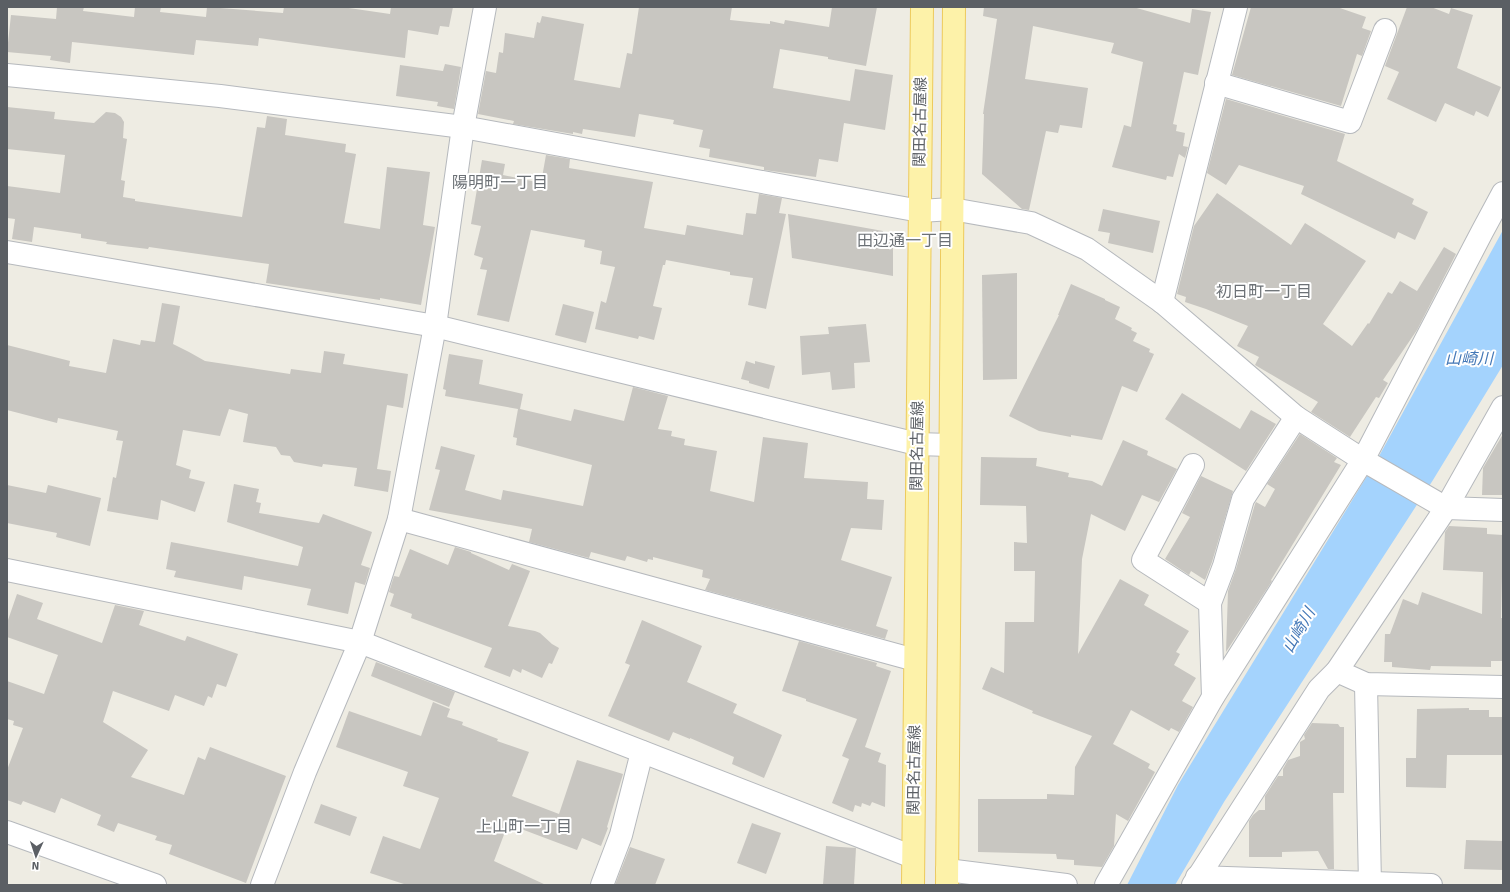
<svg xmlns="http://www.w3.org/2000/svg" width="1510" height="892" font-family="Signika,'Noto Sans JP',sans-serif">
  <rect width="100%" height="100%" fill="#eeece3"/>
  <polygon fill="#a4d3fd" points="1503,230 1503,365 1433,480 1224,802 1175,885 1127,885 1178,785 1378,458"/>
  <g fill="#c8c6c1">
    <polygon points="57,7 84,7 83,11 134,17 135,7 161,7 160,12 206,17 207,7 283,13 284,7 342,7 390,14 391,7 453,7 449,27 440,26 438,35 408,30 405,58 259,38 258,46 196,40 194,55 72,42 70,63 50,60 51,56 7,52 11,15 56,19"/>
    <polygon points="639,7 732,7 730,20 770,24 770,21 784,24 785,20 829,27 832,7 877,7 866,66 828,59 828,57 780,49 773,88 850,101 855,69 893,75 885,130 844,123 838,162 819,159 816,177 764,170 764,167 709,157 710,149 699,147 703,130 673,124 674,120 639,114 635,137 583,129 582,134 573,132 573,134 513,124 514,121 478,114 486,71 496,73 499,52 503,53 505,33 534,38 537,22 540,23 542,16 584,24 574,80 620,88 627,53 632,54"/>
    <polygon points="984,7 1133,7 1190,23 1192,9 1211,12 1198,75 1184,72 1173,124 1177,125 1176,131 1185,133 1183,146 1188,147 1185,158 1179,154 1173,177 1167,176 1166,180 1112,167 1124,125 1131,127 1143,62 1111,53 1114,43 1033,26 1025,79 1088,88 1082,128 1060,125 1058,133 1046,131 1029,210 1022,209 982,174 984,114 983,114 997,19 983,16"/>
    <polygon points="1251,7 1337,7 1366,17 1362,28 1371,31 1362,56 1357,54 1341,106 1232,75"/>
    <polygon points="1407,7 1431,7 1449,14 1451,8 1473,15 1457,68 1501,87 1488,117 1476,111 1474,116 1445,103 1436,122 1387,99 1399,72 1385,66"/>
    <polygon points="445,64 461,67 454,109 437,106 438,102 396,96 400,65 443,71"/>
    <polygon points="1226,99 1345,134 1337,161 1414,199 1412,204 1428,212 1415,240 1398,232 1395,239 1301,194 1304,186 1239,165 1226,185 1207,173"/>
    <polygon points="7,107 55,112 54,119 94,123 106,112 115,113 121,117 124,122 123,138 127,139 121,180 125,181 123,197 135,199 135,201 242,217 257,127 265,128 267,116 287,119 285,135 346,144 345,152 356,154 344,223 380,229 387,167 430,172 423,225 435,227 421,305 380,298 380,300 266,283 269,264 149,247 148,249 106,244 107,242 81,238 81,234 34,227 32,242 12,239 15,219 7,218 7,186 60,193 65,155 7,149"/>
    <polygon points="546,155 570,159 569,168 653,182 644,228 685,235 687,225 743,235 746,213 756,214 759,194 782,198 779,213 786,214 766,309 748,305 753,278 730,275 730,272 666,260 665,265 663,265 653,306 662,308 654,340 639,336 638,339 595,329 601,301 606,303 615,267 600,264 602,251 584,247 585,240 531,230 509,322 477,315 487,270 480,269 483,258 474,255 481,226 471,224 482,160 505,164 503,175 541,183"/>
    <polygon points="1217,193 1291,245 1305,223 1366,261 1323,324 1352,346 1368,323 1369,324 1388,292 1392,294 1400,281 1417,291 1444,247 1456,254 1417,330 1383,380 1388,383 1379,398 1376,397 1350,437 1311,412 1318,402 1255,365 1259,357 1237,346 1248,326 1206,309 1185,302 1186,297 1177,294 1194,226"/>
    <polygon points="1103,209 1160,221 1153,253 1108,243 1110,233 1098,231"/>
    <polygon points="788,214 883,231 882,238 893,244 893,276 792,258"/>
    <polygon points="1017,273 1017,379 983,380 982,275"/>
    <polygon points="1071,284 1105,299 1105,300 1120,307 1115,319 1132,328 1131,330 1137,333 1133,341 1150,349 1149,352 1154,354 1137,392 1122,386 1102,440 1071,435 1071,437 1039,431 1009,416 1059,315 1058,315"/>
    <polygon points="162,303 180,306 173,344 189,352 205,361 290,374 291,369 321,373 324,351 345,354 343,364 408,374 403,408 387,405 377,469 391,471 388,492 354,486 357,468 323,464 322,467 294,462 290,456 281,455 276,447 243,442 248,414 229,409 220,436 183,430 176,465 191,470 189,478 205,482 195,512 161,500 158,520 107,511 113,477 116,478 123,441 116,440 118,431 58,418 57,423 7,410 7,345 70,361 69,366 106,373 113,339 140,345 141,340 155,342"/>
    <polygon points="563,304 594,312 586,343 555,335"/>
    <polygon points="866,324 870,362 854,363 855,388 832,390 830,372 802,375 800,336 829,334 828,327"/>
    <polygon points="449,354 483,360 479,384 523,394 520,409 571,421 574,409 624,421 633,387 668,396 658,429 672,431 671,436 685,439 684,445 717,451 710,491 754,502 763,437 808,443 804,478 868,482 867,499 884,500 882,530 851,528 841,560 892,577 876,626 888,630 885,639 705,590 710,579 702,577 703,570 653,557 653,560 648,559 647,562 627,556 625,561 591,552 589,558 529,542 532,529 429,510 440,470 435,469 441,446 475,455 465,490 501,500 503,490 583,506 592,465 516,445 517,438 513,437 518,409 445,396 446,390 443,389"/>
    <polygon points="746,361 755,364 755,361 775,366 769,389 749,383 749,381 741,379"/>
    <polygon points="1182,393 1240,429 1251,410 1276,424 1246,471 1165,419"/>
    <polygon points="1300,434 1337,458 1334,462 1341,465 1271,580 1272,581 1226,652 1228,591 1236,569 1255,504 1256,502 1265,507 1275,489 1267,484"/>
    <polygon points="1503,434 1503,495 1482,495 1483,468"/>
    <polygon points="1123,440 1148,451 1147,455 1177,469 1159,502 1142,495 1125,531 1091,514 1082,559 1078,654 1120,579 1149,595 1144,605 1189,631 1176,652 1180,654 1174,665 1196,678 1182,701 1193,707 1179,732 1171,728 1169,731 1131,710 1113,744 1150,764 1148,768 1155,772 1128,821 1116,814 1114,846 1102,867 1074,865 1074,860 1057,859 1056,854 978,852 978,799 1047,799 1047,794 1074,795 1075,767 1092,736 1032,713 1033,711 982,689 991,667 1004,673 1005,622 1034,622 1035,571 1014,571 1014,542 1027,543 1026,506 980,505 981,457 1037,458 1036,466 1069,473 1068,477 1092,481 1102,486"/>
    <polygon points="1201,476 1233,491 1212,562 1205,580 1191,571 1189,575 1165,559 1190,517 1182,513"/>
    <polygon points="234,484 259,489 256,502 261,503 259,513 319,523 323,514 372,532 361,565 370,568 365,585 355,582 348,614 307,605 311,589 244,576 242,590 174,577 176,571 166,569 171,542 298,566 303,547 227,522"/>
    <polygon points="7,485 46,493 48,485 101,498 90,546 56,537 57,533 7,523"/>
    <polygon points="1449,526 1487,528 1487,534 1503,535 1501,618 1503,618 1503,661 1491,661 1491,667 1431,666 1430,670 1392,667 1392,662 1384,662 1385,634 1390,634 1403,599 1418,605 1422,592 1482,614 1483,572 1443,570 1445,532"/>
    <polygon points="455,547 471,552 471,553 509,570 512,564 530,571 508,626 535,631 540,633 552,644 559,648 552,664 549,663 542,678 522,669 521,673 513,669 510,677 484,667 492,648 411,618 412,614 390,606 394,594 389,592 394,576 399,577 410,549 448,565"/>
    <polygon points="17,594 43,603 37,619 102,643 115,605 144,611 139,625 185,641 187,636 238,654 226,687 217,684 212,698 208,696 204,706 175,695 169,711 113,691 103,722 148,750 131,777 184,795 198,757 205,760 210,747 286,776 246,883 169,854 172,845 155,840 157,836 118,823 114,832 97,825 101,815 61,798 55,813 23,801 21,805 7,800 7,770 23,728 13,725 14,721 7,719 7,681 44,694 58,655 7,637 7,623"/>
    <polygon points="642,620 702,646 687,682 737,704 733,713 782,735 764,778 732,764 734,757 690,738 690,739 673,732 669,741 608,716 630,665 625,663"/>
    <polygon points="799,641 877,663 876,666 891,671 865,747 881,753 878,762 886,765 885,807 872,802 870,806 862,803 861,807 855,805 853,812 832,803 849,759 842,756 857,719 806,701 806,699 782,691"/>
    <polygon points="376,662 455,692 449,707 371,676"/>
    <polygon points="433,702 450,709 447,717 463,722 462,725 498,739 497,741 529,752 512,796 559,814 577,760 623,774 607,827 608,828 601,846 582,838 577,850 508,824 494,861 546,885 407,885 370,873 383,836 420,849 439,798 403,786 408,772 336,747 349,711 421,736"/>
    <polygon points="1469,708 1469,710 1489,710 1489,717 1503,717 1503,755 1447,755 1446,788 1406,787 1406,758 1416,758 1417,709"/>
    <polygon points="1312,723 1338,724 1340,727 1344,727 1344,793 1333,793 1334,869 1328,869 1318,851 1282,852 1282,857 1249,857 1249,821 1253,815 1259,810 1265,810 1265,796 1278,776 1283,776 1283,769 1288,760 1300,756 1300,742 1305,739 1304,735"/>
    <polygon points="321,804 357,817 350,836 314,823"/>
    <polygon points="752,823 781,833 766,874 737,863"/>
    <polygon points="1466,840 1503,841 1503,870 1464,869"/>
    <polygon points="826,846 856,848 854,885 823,885"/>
    <polygon points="630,847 665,859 655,885 615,885"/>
  </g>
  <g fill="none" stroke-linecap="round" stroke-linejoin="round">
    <defs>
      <g id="minor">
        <polyline points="7,75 220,96 463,127 920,211 952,209 1031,223 1087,249 1162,302 1296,417 1363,460 1446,508 1503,510"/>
        <polyline points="1216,83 1350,122 1385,30"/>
        <polyline points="7,252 435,326 917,444 950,445"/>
        <polyline points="1162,302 1236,7"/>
        <polyline points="1193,465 1143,560 1210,603"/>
        <polyline points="399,519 915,660"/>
        <polyline points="7,570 360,642 913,857"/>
        <polyline points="1337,671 1366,684 1503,687"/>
        <polyline points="1366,684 1370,885"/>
        <polyline points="1213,697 1210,603 1224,566 1243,499 1296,417"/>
        <polyline points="7,832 155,885"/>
        <polyline points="947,870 1066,885"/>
        <polyline points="1197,877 1431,885"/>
        <polyline points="262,885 305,772 360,642 399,519 435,326 463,127 485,7"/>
        <polyline points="602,885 621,835 642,752"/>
        <polyline points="1106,885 1213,697 1363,460 1482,232 1503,193"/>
        <polyline points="1193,885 1319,689 1337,671 1446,508 1503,407"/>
      </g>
      <g id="major">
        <polyline points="913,885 922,7"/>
        <polyline points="947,885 954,7"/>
      </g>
    </defs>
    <use href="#minor" stroke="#b6b9bd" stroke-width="24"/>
    <use href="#major" stroke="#edca5c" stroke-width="24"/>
    <use href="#minor" stroke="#fff" stroke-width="22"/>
    <use href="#major" stroke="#fdf2a9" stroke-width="22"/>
  </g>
  <g text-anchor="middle" stroke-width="4" stroke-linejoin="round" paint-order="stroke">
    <g font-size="15" fill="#5b5f64" stroke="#fff">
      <text transform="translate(920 122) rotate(-89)" y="5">関田名古屋線</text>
      <text transform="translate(917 446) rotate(-89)" y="5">関田名古屋線</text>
      <text transform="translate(914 770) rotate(-89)" y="5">関田名古屋線</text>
    </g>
    <g font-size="16" fill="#6c7176" stroke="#fff">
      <text x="500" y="188">陽明町一丁目</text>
      <text x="905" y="246">田辺通一丁目</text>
      <text x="1264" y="297">初日町一丁目</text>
      <text x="524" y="832">上山町一丁目</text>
    </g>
    <g font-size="16" font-style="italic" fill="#4478b7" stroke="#fff">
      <text x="1469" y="364">山崎川</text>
      <text transform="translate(1298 630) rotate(-60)" y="6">山崎川</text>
    </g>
  </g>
  <rect width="1510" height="892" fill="none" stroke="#5b5f64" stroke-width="16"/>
  <g transform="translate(36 856) rotate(183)" stroke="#ffffff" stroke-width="3" paint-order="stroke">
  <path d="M0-3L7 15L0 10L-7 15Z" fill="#5b5f64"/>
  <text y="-6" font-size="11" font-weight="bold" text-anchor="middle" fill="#5b5f64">N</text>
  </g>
</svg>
